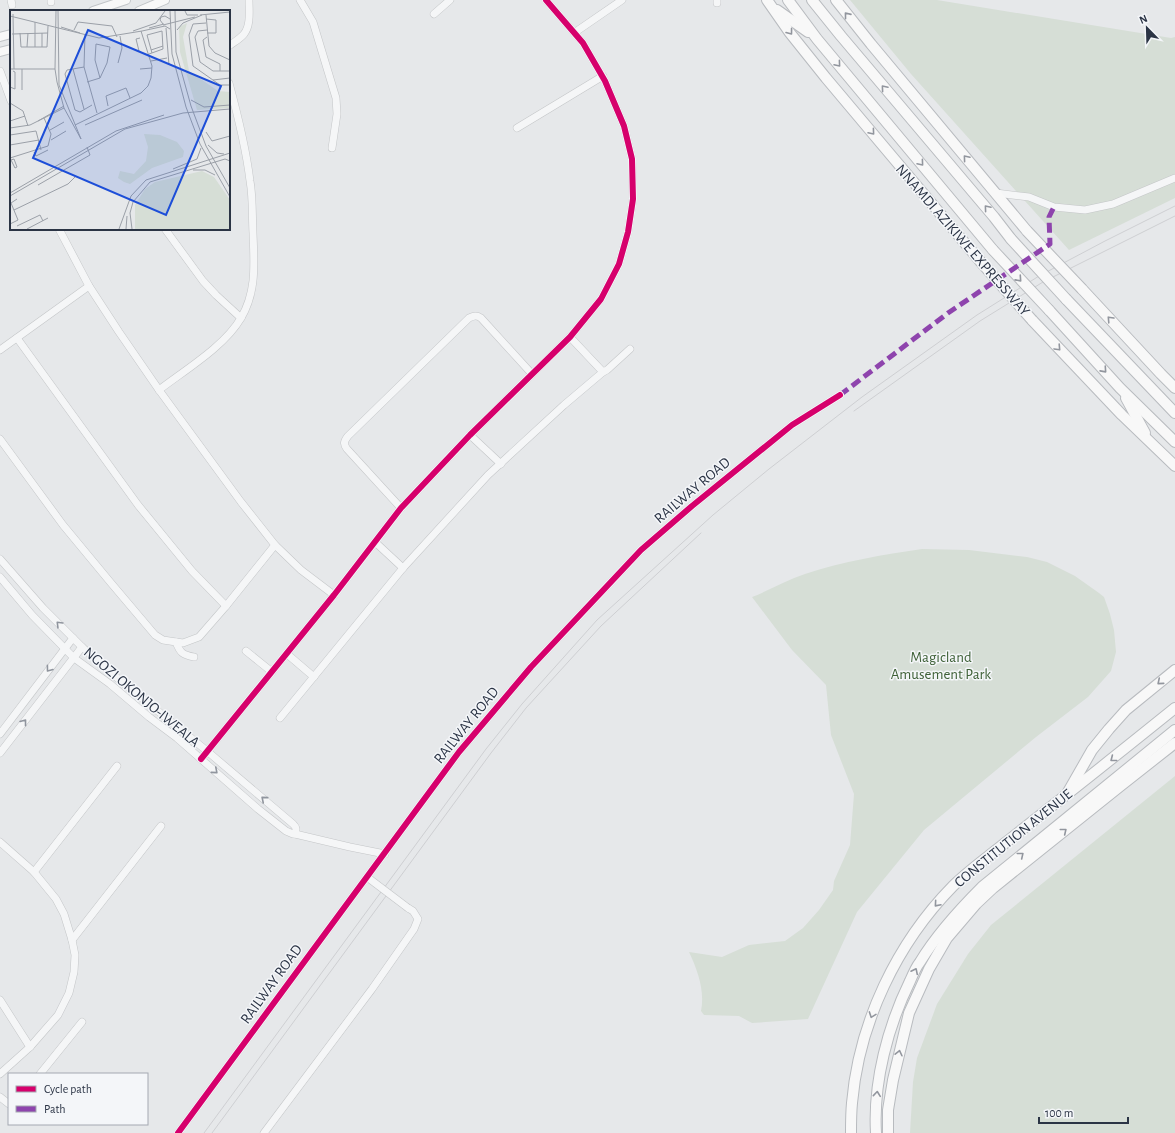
<svg xmlns="http://www.w3.org/2000/svg" width="1175" height="1133" font-family="'Alegreya Sans',sans-serif">
  <rect width="100%" height="100%" fill="#e6e8ea"/>
  <g fill="#d6ded6">
    <polygon points="850,0 937,0 1171,38 1175,37 1175,198 1069,250 911,74"/>
    <path d="M922,549L969,550L1027,557L1047,562L1075,576L1099,593L1104,597L1110,614L1114,630L1116,652L1111,671L1088,697L1036,737L924,830L857,912L808,1019L752,1023L739,1016L704,1015L701,1011C705,991 698,971 689,952L722,957L749,945L785,941L803,928L819,910L833,890L834,881L850,845L854,794L831,735L826,685L792,650L752,597C770,590 787,580 805,574C843,561 883,555 922,549Z"/>
    <polygon points="1175,776 1175,1133 910,1133 913,1082 917,1058 937,1004 968,954 991,925"/>
  </g>
  <g fill="none" stroke-linecap="round" stroke-linejoin="round">
    <defs>
      <g id="minor">
        <polyline points="11,0 12,5"/>
        <polyline points="51,0 51,2"/>
        <polyline points="300,0 313,22 336,98 337,114 332,148"/>
        <polyline points="717,3 717,0"/>
        <polyline points="434,14 450,0"/>
        <polyline points="574,33 622,0"/>
        <path d="M229,46C234,42 240,39 244,34C251,25 249,11 249,0"/>
        <polyline points="0,71 11,101"/>
        <polyline points="517,128 603,76"/>
        <polyline points="996,193 1029,197 1054,207 1085,210 1113,204 1175,178"/>
        <polyline points="59,229 89,286 119,332 159,390 241,502 275,545 301,570 334,595"/>
        <polyline points="165,229 203,281 216,295 241,318"/>
        <polyline points="570,337 603,372"/>
        <polyline points="17,338 138,505 192,571 226,606"/>
        <polyline points="0,350 89,286"/>
        <path d="M159,390C185,370 225,346 241,318C257,291 254,263 253,233C252,216 253,198 250,181C246,148 238,116 229,83"/>
        <polyline points="470,435 501,464"/>
        <polyline points="0,439 63,525 111,583 155,635 163,640 183,643 199,637 226,606 275,545"/>
        <path d="M401,508L347,449C343,444 344,441 348,436L469,318C474,316 476,315 481,318L532,374"/>
        <polyline points="375,542 403,568"/>
        <path d="M0,559L43,608L82,647L116,677L207,751L293,824C296,827 297,829 295,834H293L286,831L258,809L177,738L149,717L110,684L74,658L32,615L0,577"/>
        <path d="M176,642C180,653 183,655 194,657"/>
        <polyline points="246,651 272,672"/>
        <polyline points="287,654 314,677"/>
        <polyline points="280,718 403,568 488,475 564,405 603,372 607,370 630,349"/>
        <polyline points="0,734 73,638"/>
        <polyline points="0,753 82,647"/>
        <polyline points="201,759 334,595 401,508 470,435 570,337 601,299 619,264 628,232 633,199 632,159 624,126 605,81 583,43 546,0"/>
        <polyline points="295,834 350,847 385,854"/>
        <polyline points="0,842 34,872 56,899 64,914 72,940 75,955 74,972 69,993 58,1015 30,1047 0,1074"/>
        <polyline points="34,872 117,766"/>
        <polyline points="72,940 161,826"/>
        <polyline points="0,1000 30,1047"/>
        <polyline points="40,1074 82,1022"/>
        <polyline points="0,1097 9,1104"/>
        <polyline points="178,1133 459,752 531,667 641,550 692,506 792,425 840,395"/>
        <polyline points="264,1133 372,989 414,929 418,919 413,911 408,908"/>
      </g>
      <g id="major">
        <polyline points="93,11 126,0"/>
        <polyline points="139,11 165,0"/>
        <polyline points="0,37 11,34"/>
        <polyline points="0,52 11,49"/>
      </g>
      <g id="highway">
        <polyline points="767,0 790,33 826,78 980,261"/>
        <polyline points="788,0 817,39 993,250"/>
        <polyline points="812,0 841,36 994,217 1011,239"/>
        <polyline points="836,0 871,44 1027,231"/>
        <polyline points="777,10 808,32"/>
        <polyline points="1082,289 1161,374 1175,388"/>
        <polyline points="1066,299 1175,413"/>
        <polyline points="1049,310 1120,388 1175,442"/>
        <polyline points="1032,320 1122,415 1175,466"/>
        <polyline points="1126,398 1145,433"/>
        <polyline points="1068,792 1092,750 1109,729 1126,710 1175,670"/>
        <path d="M851,1133C851,1123 851,1113 852,1103C859,1022 897,943 953,886C966,873 981,862 995,851C1014,836 1033,821 1052,806C1093,774 1134,741 1175,708"/>
        <path d="M876,1133C873,1082 888,1026 910,981C913,974 916,967 920,962C937,934 959,910 982,887L1175,730"/>
        <polyline points="888,1133 888,1110 893,1080 909,1013 929,969 947,938 976,904 993,888 1119,787 1175,743"/>
      </g>
    </defs>
    <use href="#minor" stroke="#c4c6c8" stroke-width="8"/>
    <use href="#major" stroke="#c2c5c8" stroke-width="10"/>
    <use href="#highway" stroke="#b8bbbf" stroke-width="12"/>
    <use href="#minor" stroke="#f5f6f7" stroke-width="7"/>
    <use href="#major" stroke="#f8f8f8" stroke-width="8"/>
    <use href="#highway" stroke="#f8f8f8" stroke-width="10"/>
    <g stroke="#cecfd2" stroke-width="1">
      <polyline points="854,411 980,321 1043,282 1175,216"/>
      <polyline points="204,1133 486,749 522,704 597,620 713,515 769,469 862,397 977,315 1039,276 1105,241 1175,206"/>
      <polyline points="212,1133 491,753 526,708 601,626 701,533"/>
    </g>
    <defs>
      <polyline id="minor-bridge" points="367,877 408,908"/>
      <g id="highway-bridge">
        <polyline points="1027,231 1082,289"/>
        <polyline points="1011,239 1066,299"/>
        <polyline points="993,250 1049,310"/>
        <polyline points="980,261 1032,320"/>
      </g>
    </defs>
    <use href="#minor-bridge" stroke="#c4c6c8" stroke-width="8" stroke-linecap="butt"/>
    <use href="#highway-bridge" stroke="#b8bbbf" stroke-width="12" stroke-linecap="butt"/>
    <use href="#minor-bridge" stroke="#f5f6f7" stroke-width="7"/>
    <use href="#highway-bridge" stroke="#f8f8f8" stroke-width="10"/>
    <polyline stroke="#8e44ad" stroke-width="5" stroke-dasharray="10 5" stroke-linecap="butt" points="840,395 948,313 1050,244 1049,217 1054,207"/>
    <defs>
      <g id="cycleway">
        <polyline points="201,759 334,595 401,508 470,435 570,337 601,299 619,264 628,232 633,199 632,159 624,126 605,81 583,43 546,0"/>
        <polyline points="178,1133 459,752 531,667 641,550 692,506 792,425 840,395"/>
      </g>
    </defs>
    <use href="#cycleway" stroke="#f4f6f9" stroke-width="8"/>
    <use href="#cycleway" stroke="#d6006c" stroke-width="6"/>
  </g>
  <defs><path id="oneway-chevron" d="M-2-3.5L2.5 0L-2 3.5" fill="none" stroke-width="1.6" stroke-linecap="round" stroke-linejoin="round"/></defs>
  <g stroke="#92969e">
    <use href="#oneway-chevron" transform="translate(847 15) rotate(-129)"/>
    <use href="#oneway-chevron" transform="translate(790 32) rotate(53)"/>
    <use href="#oneway-chevron" transform="translate(838 64) rotate(50)"/>
    <use href="#oneway-chevron" transform="translate(884 88) rotate(-130)"/>
    <use href="#oneway-chevron" transform="translate(872 132) rotate(50)"/>
    <use href="#oneway-chevron" transform="translate(966 158) rotate(-130)"/>
    <use href="#oneway-chevron" transform="translate(921 163) rotate(50)"/>
    <use href="#oneway-chevron" transform="translate(987 208) rotate(-130)"/>
    <use href="#oneway-chevron" transform="translate(1019 279) rotate(48)"/>
    <use href="#oneway-chevron" transform="translate(1110 319) rotate(-133)"/>
    <use href="#oneway-chevron" transform="translate(1058 348) rotate(47)"/>
    <use href="#oneway-chevron" transform="translate(1104 370) rotate(48)"/>
    <use href="#oneway-chevron" transform="translate(1160 682) rotate(140)"/>
    <use href="#oneway-chevron" transform="translate(1113 759) rotate(142)"/>
    <use href="#oneway-chevron" transform="translate(1064 831) rotate(-39)"/>
    <use href="#oneway-chevron" transform="translate(1021 855) rotate(-39)"/>
    <use href="#oneway-chevron" transform="translate(937 904) rotate(131)"/>
    <use href="#oneway-chevron" transform="translate(915 971) rotate(-64)"/>
    <use href="#oneway-chevron" transform="translate(872 1015) rotate(110)"/>
    <use href="#oneway-chevron" transform="translate(899 1053) rotate(-77)"/>
    <use href="#oneway-chevron" transform="translate(877 1094) rotate(-84)"/>
  </g>
  <g stroke="#90959e">
    <use href="#oneway-chevron" transform="translate(59 624) rotate(-135)"/>
    <use href="#oneway-chevron" transform="translate(49 669) rotate(127)"/>
    <use href="#oneway-chevron" transform="translate(24 722) rotate(-52)"/>
    <use href="#oneway-chevron" transform="translate(215 771) rotate(41)"/>
    <use href="#oneway-chevron" transform="translate(264 799) rotate(-140)"/>
  </g>
  <g text-anchor="middle" stroke-width="3" stroke-linejoin="round" paint-order="stroke">
    <g font-size="15" fill="#2b3445" stroke="#f4f6f9">
      <text transform="translate(963 240) rotate(49)" y="5">NNAMDI AZIKIWE EXPRESSWAY</text>
      <text transform="translate(692 490) rotate(-40)" y="5">RAILWAY ROAD</text>
      <text transform="translate(142 697) rotate(40)" y="5">NGOZI OKONJO-IWEALA</text>
      <text transform="translate(466 725) rotate(-51)" y="5">RAILWAY ROAD</text>
      <text transform="translate(1013 838) rotate(-39)" y="5">CONSTITUTION AVENUE</text>
      <text transform="translate(271 984) rotate(-54)" y="5">RAILWAY ROAD</text>
    </g>
    <g font-size="15" fill="#3f6138" stroke="#f4f6f9">
      <text x="941" y="662">Magicland<tspan x="941" dy="17">Amusement Park</tspan></text>
    </g>
  </g>
  <g transform="translate(10 10)">
    <rect width="220" height="220" fill="#e6e8ea"/>
    <path d="M177,13L173,27L179,61L208,81L220,82V98L187,100L170,42L169,17ZM134,124L150,125L167,132L174,141L173,147L142,158L120,174L114,172L108,168L110,161L124,164L136,151L138,137ZM192,161L204,167L220,190V219H125V195L135,179L145,172Z" fill="#d6ded6"/>
    <path fill="none" stroke="#9ba0a8" stroke-width="1" d="M46,1L45,59L47,72L54,98L71,129L49,75L48,1M160,1L162,44L176,97L190,134L220,187M165,1L166,42L181,96L196,136L220,178M175,1L177,5H188M3,4L4,59M190,5L220,2M196,5L199,36L205,43L220,50M0,6L89,28L132,21M196,9L206,10V23H197M196,13L183,14L179,25L183,56L210,75H220M153,14L150,10L151,7L155,6L160,9M153,15L185,7M51,17L70,23M139,18L154,14M156,18L159,55M64,20L68,12L102,16L107,27M167,20L173,13L192,5M197,20L188,21L185,27L190,52L203,61H220M123,21L146,13L155,1M132,21L155,16L160,19M10,23L11,37H37L38,16M32,23V37M2,24L38,23M75,24L74,57L87,103M197,27L193,30L196,47L210,54V61M17,37L18,23M25,37V12M141,40L153,36M129,41L126,29L130,28M139,44L153,39L152,21L137,25L142,43M141,51L157,48M108,53L112,38L110,26M74,57L57,60L55,64L65,100L70,102L82,95M0,59H45M12,59V80M63,59L74,99M130,59L142,58M0,68V77L5,79V62L3,61M203,70L220,68M77,72L90,68L97,53L100,37L86,34L85,50L90,68M181,90L194,97L220,95M0,93L13,101L18,116M98,96L96,86L116,78L120,88M0,111L15,106M28,111L54,96M65,115L131,83L138,76L141,68L142,56L131,21M75,115L132,90M0,118L20,115L54,98M40,120L54,112M196,122L202,131L220,126M0,125L26,121L31,140M41,130L56,121M0,135L29,130M198,135L207,143L214,144M24,142L26,146L38,140M0,148L38,136L41,124L34,108M0,148L5,158L7,157L4,149L1,150M163,159L187,149L191,138M183,160H195L205,165M28,175L80,145L77,137M0,183L106,121L154,105M0,186L115,119L173,103L220,99M4,200L58,174L65,167M0,214L8,210L1,193L7,189M7,216L30,205L33,211M17,219L38,208M109,219L121,186L136,170L220,143M116,219L117,206M122,219L120,203L123,192L140,172L215,149L220,151"/>
    <path fill="#1d4ed8" fill-opacity="0.15" stroke="#1d4ed8" stroke-width="2" d="M78,20L211,76L156,205L23,148Z"/>
    <rect width="220" height="220" fill="none" stroke="#2b3445" stroke-width="2"/>
  </g>
  <rect x="8" y="1073" width="140" height="52" fill="#f4f6f9" stroke="#a4a8b1"/>
  <rect x="16" y="1086" width="20" height="6" fill="#d6006c" stroke="#a4a8b1"/>
  <text x="44" y="1093" font-size="12" fill="#2b3445">Cycle path</text>
  <rect x="16" y="1106" width="20" height="6" fill="#8e44ad" stroke="#a4a8b1"/>
  <text x="44" y="1113" font-size="12" fill="#2b3445">Path</text>
  <g transform="translate(1147 28) rotate(337)" stroke="#f4f6f9" stroke-width="3" paint-order="stroke">
  <path d="M0-3L7 15L0 10L-7 15Z" fill="#2b3445"/>
  <text y="-6" font-size="11" font-weight="bold" text-anchor="middle" fill="#2b3445">N</text>
  </g>
  <path d="M1039 1117v6h89v-6" fill="none" stroke="#2b3445" stroke-width="2"/>
  <text x="1045" y="1117" font-size="12" fill="#2b3445" stroke="#f4f6f9" stroke-width="3" paint-order="stroke">100 m</text>
</svg>
